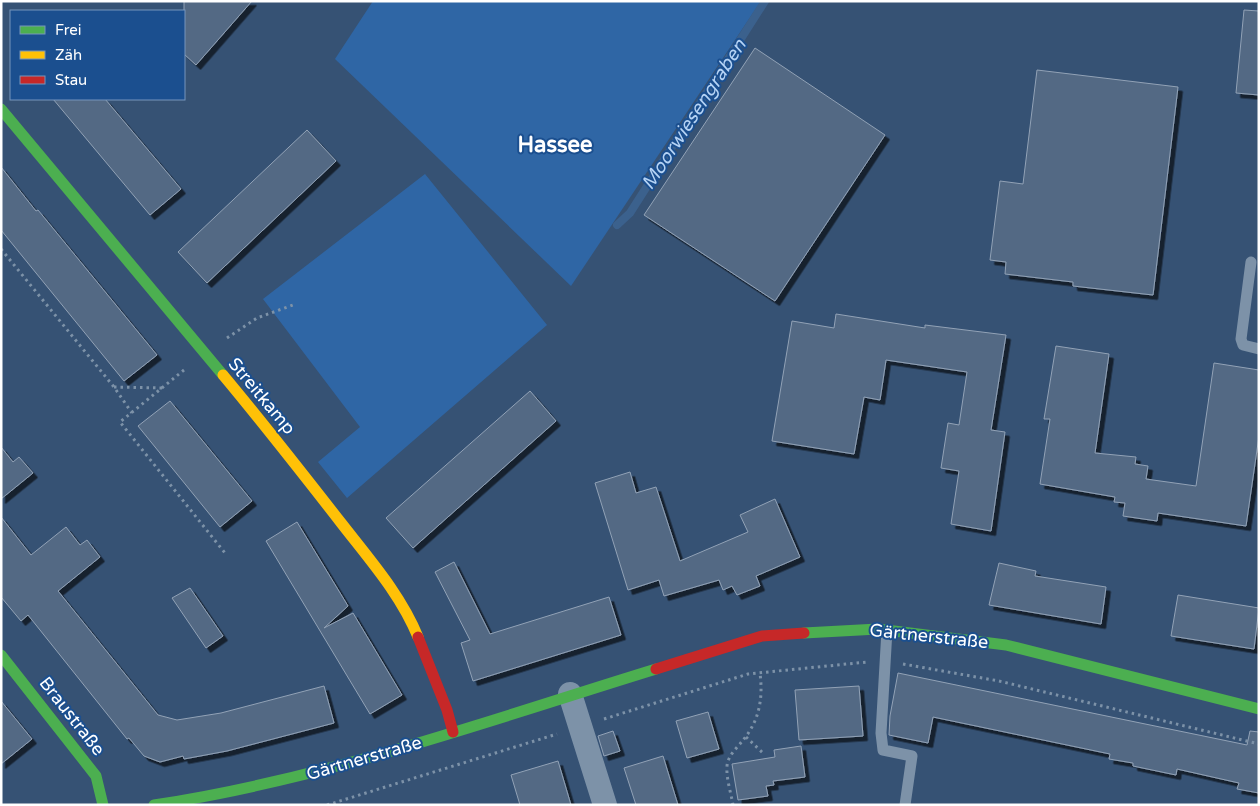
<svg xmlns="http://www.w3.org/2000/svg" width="1260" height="806" font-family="'Varela Round',sans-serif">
  <defs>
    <filter id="shadow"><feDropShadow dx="4.5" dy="4.5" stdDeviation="0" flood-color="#0009"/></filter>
  </defs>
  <rect width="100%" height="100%" fill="#365274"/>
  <g fill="#2f66a5">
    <polygon points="373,1 761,1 571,286 335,59"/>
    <polygon points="425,174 547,325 347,498 318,462 360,427 263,299"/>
  </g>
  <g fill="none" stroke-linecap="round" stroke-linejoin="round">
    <polyline stroke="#3b618d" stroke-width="8" points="617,225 630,213 765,1"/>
  </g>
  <g fill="#526984" stroke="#92a2b6" filter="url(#shadow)">
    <polygon points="184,1 252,1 196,65 184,54"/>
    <polygon points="1244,10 1259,11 1259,95 1236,93"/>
    <polygon points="755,48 885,135 775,301 644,215"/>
    <polygon points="1037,70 1178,87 1153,295 1073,286 1073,282 1005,274 1006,262 990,260 1000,181 1023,184"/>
    <polygon points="53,99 105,99 181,189 150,215"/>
    <polygon points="307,130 336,161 207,283 178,252"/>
    <polygon points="1,167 36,211 38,210 157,355 124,381 1,230"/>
    <polygon points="836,314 925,328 925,325 1006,335 991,430 1005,432 991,531 951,524 959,471 941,468 948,423 959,425 967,372 886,360 880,400 864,397 854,454 772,441 792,321 834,328"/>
    <polygon points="1056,346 1109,354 1095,453 1136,457 1135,464 1148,466 1146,479 1196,486 1214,363 1259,370 1259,436 1246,526 1158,513 1157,521 1123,516 1125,503 1114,502 1115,497 1040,484 1050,419 1044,419"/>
    <polygon points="530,391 556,421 413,548 386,518"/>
    <polygon points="170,401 252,501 220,527 138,426"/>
    <polygon points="1,447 13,462 19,457 33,473 1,499"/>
    <polygon points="630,472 636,493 656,487 680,561 748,532 740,515 775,499 800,557 756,576 760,586 737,595 732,586 723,590 719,580 664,596 659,580 628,590 595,483"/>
    <polygon points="1,517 31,555 66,527 80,545 87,540 100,557 58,591 158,715 177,720 221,713 324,686 334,723 227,751 184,759 183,756 160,762 144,756 129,738 127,739 28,615 21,621 1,597"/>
    <polygon points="297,522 348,606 324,628 353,613 402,695 370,714 266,541"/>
    <polygon points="454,562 490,634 609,597 621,635 473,681 461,643 470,640 435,572"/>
    <polygon points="999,563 1036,571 1035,576 1106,587 1101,624 989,605"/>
    <polygon points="190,588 223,636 206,648 172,598"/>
    <polygon points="1178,595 1259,608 1254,649 1171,636"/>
    <polygon points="898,673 1247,745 1250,731 1259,732 1259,793 1237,789 1239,783 1177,769 1176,775 1133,766 1133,763 1109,759 1110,754 933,717 928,743 889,735 890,716"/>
    <polygon points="859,686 863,736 799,740 795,690"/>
    <polygon points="1,701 32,739 1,764"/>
    <polygon points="708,712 719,749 687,758 676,721"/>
    <polygon points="613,731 620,751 604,756 598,736"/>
    <polygon points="801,746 805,777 773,781 774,785 766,786 768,796 738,800 732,764 775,757 774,750"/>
    <polygon points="663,756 678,805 636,805 624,768"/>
    <polygon points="558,761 571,805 520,805 511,775"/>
  </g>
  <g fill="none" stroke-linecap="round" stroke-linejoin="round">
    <g stroke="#7d92a8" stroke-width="3" stroke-dasharray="2.5 4" stroke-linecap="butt">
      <polyline points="1,249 114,387 132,413"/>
      <polyline points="227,338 257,318 293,305"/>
      <polyline points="184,370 120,422 225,553"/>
      <polyline points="114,387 163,388"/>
      <polyline points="903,664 999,681 1259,744"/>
      <polyline points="604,719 748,674 867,662"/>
      <polyline points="746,737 764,754"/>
      <polyline points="327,805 557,734"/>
      <path d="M733,805C731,793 726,778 727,766C728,755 738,747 744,739C760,719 763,697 760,673"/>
    </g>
    <g stroke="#7d92a8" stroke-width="11">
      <polyline points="1251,262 1241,339 1243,345 1259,349"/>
      <polyline points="887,630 881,733 883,750 912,756 905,805"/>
    </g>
    <polyline stroke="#7d92a8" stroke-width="24" points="570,694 605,805"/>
    <g stroke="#4caf50" stroke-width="11">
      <polyline points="1,109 223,375"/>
      <polyline points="804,633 878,629 1006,645 1259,709"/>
      <polyline points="1,655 96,776 103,805"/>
      <path d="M154,805C326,779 490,720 656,669"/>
    </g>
    <path stroke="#ffc107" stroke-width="11" d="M223,375C264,424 303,474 342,524C370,560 401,595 418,637"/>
    <g stroke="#c62828" stroke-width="11">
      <polyline points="418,637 447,710 453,732"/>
      <polyline points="656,669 762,636 804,633"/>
    </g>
  </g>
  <g text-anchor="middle" stroke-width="4" stroke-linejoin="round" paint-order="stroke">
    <g font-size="18" fill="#fff" stroke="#1b4f8f">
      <text transform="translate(262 396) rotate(50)" y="6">Streitkamp</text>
      <text transform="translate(929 636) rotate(6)" y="6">Gärtnerstraße</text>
      <text transform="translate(72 716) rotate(52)" y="6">Braustraße</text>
      <text transform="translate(364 758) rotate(-16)" y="6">Gärtnerstraße</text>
    </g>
    <g font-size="19" font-style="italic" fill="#b5d3f5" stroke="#1b4f8f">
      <text transform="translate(693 114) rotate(-57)" y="7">Moorwiesengraben</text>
    </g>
    <g font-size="22" font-weight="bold" fill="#fff" stroke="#1b4f8f">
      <text x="555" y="152">Hassee</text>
    </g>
  </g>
  <rect width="1260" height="806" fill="none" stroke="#ffffff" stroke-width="5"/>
  <rect x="10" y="10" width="175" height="90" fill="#1b4f8f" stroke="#7695bc"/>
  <rect x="20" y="26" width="25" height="8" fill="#4caf50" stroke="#7695bc"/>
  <text x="55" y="35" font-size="15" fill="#ffffff">Frei</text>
  <rect x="20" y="51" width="25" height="8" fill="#ffc107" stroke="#7695bc"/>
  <text x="55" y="60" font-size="15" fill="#ffffff">Zäh</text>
  <rect x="20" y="76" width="25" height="8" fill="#c62828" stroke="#7695bc"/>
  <text x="55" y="85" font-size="15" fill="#ffffff">Stau</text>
</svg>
